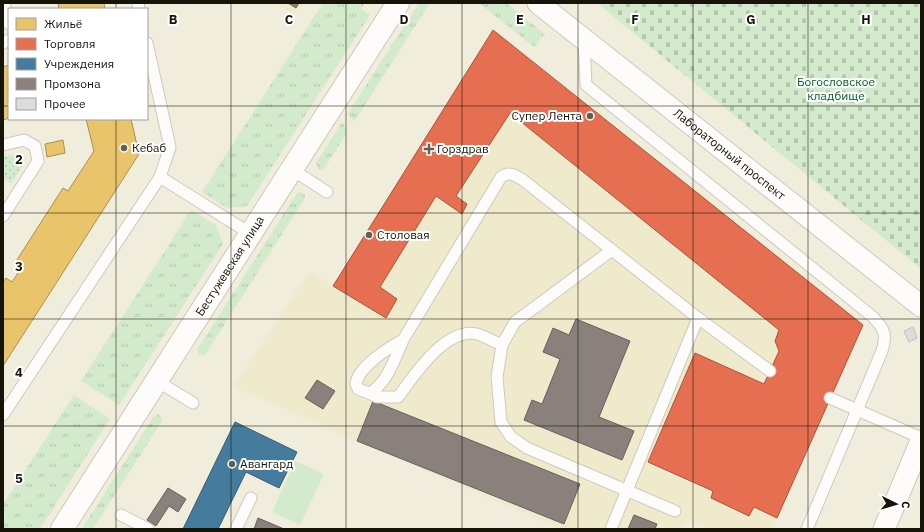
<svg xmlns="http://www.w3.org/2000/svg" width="924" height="532" font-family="'IBM Plex Sans',sans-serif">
  <defs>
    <pattern id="grass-tufts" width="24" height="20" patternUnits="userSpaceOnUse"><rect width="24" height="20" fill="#d4eacd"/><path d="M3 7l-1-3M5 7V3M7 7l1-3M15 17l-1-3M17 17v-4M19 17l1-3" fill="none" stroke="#b5c8af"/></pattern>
    <pattern id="cemetery-stones" width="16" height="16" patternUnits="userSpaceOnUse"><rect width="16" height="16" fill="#d4eacd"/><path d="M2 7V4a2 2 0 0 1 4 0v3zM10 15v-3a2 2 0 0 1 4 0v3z" fill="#b5c8af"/></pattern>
    <pattern id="park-dots" width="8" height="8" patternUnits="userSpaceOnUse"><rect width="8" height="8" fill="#d4eacd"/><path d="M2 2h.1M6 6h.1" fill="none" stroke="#b5c8af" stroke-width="1.8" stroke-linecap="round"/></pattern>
  </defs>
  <rect width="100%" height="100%" fill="#f1eddc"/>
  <g fill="#f0eacd">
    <polygon points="274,3 302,3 295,15"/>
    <polygon points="493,30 863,325 773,529 705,529 686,521 682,529 561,529 233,387 309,271 333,285"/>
  </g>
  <g fill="url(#grass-tufts)">
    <polygon points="323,3 365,3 361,9 370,15 247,206 227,208 202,192"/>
    <polygon points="419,3 430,3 354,122 348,113"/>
    <polygon points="479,3 506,3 545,34 534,47"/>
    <polygon points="342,122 348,131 325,167 321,170 318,169 316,163"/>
    <polygon points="300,192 305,195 305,198 205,355 199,356 197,350 297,193"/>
    <polygon points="191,210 216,225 223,244 119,405 81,381"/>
    <polygon points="74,395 110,419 40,529 3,529 3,504"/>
    <polygon points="158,414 162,418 162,421 93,529 82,529 154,416"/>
  </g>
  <polygon fill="url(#cemetery-stones)" points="597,3 921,3 921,269"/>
  <polygon fill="url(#park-dots)" points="16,154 24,164 11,183 3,179 3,156"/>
  <polygon fill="#d4eacd" points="295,461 324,474 300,525 272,512"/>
  <g fill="#e9c46a" stroke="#aa8f4d">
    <polygon points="58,3 104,3 105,9 59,9"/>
    <polygon points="9,65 9,118 3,120 3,67"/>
    <polygon points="86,119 131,119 139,154 3,366 3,282 6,278 12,282 22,267 15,263 63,188 68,191 94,151"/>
    <polygon points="63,140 65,153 47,157 45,144"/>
  </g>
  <polygon fill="#e76f51" stroke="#a8543b" points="493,30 863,325 777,518 754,507 749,516 711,498 713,491 648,462 695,353 764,384 779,351 775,341 779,330 510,113 456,196 467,204 462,214 436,196 380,287 397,299 386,318 333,286"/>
  <polygon fill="#457b9d" stroke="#375c71" points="235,422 297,452 279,488 246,472 218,529 183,529"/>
  <g fill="#8a817c" stroke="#67605a">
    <polygon points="288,3 299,3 296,8"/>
    <polygon points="576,319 630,341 599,417 634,431 622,460 524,420 532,400 542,404 560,359 543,352 553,328 569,335"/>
    <polygon points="317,380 335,391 323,409 305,398"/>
    <polygon points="373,401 580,484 564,524 357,441"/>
    <polygon points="168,488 186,499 178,512 169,506 156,526 147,520"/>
    <polygon points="634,515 657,524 655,529 628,529"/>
    <polygon points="258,518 284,529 254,529"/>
  </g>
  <polygon fill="#dedcda" stroke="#c0bfbd" points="913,327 917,338 909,342 904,331"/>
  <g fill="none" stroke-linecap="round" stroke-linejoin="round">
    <defs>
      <g id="service">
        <polyline points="4,3 9,24"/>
        <polyline points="138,3 139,9"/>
        <path d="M584,40L586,85L873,317C885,330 887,334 882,351L807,529"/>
        <polyline points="3,43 9,40"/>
        <polyline points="3,145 24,140 35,146 38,161 3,216"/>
        <polyline points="291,169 327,192"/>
        <polyline points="160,177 251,234"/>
        <path d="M403,340C388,348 358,367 356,384L358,389L369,393C386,386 396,356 403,340L501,177C509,171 515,175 523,180L698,318L770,371"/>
        <polyline points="502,345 515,322 612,250"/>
        <polyline points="157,381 193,403"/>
        <path d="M369,393L377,397H398C414,376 445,327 477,334C485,336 494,342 502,345L497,377L501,422L511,437L527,448L675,511"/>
        <polyline points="830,398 921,438"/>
        <polyline points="3,415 160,177 170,147 147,43"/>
        <polyline points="121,515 148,529"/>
        <polyline points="236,529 251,498"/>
        <polyline points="611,529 698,318"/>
      </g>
      <g id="minor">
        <path id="s1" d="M538,3L921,306"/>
        <polyline points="884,529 921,441"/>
      </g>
      <g id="tertiary">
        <path id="s2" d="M62,529L398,3"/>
      </g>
    </defs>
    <use href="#service" stroke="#cccabd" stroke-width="13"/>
    <use href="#minor" stroke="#cccabd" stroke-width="23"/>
    <use href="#tertiary" stroke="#cccabd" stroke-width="24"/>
    <use href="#service" stroke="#fdfcfa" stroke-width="11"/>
    <use href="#minor" stroke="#fdfcfa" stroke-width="21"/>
    <use href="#tertiary" stroke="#fdfcfa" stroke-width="22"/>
  </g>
  <path fill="none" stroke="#161409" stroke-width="1" stroke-opacity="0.55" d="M116,3V9M231,3V529M346,3V529M462,3V529M578,3V529M693,3V529M808,3V529M3,106H9M147,106H921M116,119V529M3,213H921M3,319H921M3,426H921"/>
  <g fill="#636053" stroke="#fff" stroke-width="1.5">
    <circle cx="590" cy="116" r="4"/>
    <circle cx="124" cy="148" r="4"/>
    <path d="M427 143h4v4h4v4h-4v4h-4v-4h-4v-4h4z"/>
    <circle cx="369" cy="235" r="4"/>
    <circle cx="232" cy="464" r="4"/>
  </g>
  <g text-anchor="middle" stroke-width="4" stroke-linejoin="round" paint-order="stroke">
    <g font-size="12" fill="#026020" stroke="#fff">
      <text x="836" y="86">Богословское<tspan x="836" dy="14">кладбище</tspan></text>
    </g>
    <g font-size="12" fill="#161409" stroke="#fff" text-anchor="start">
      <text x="582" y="120" text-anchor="end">Супер Лента</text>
      <text x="132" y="152">Кебаб</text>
      <text x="437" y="153">Горздрав</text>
      <text x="377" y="239">Столовая</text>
      <text x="240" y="468">Авангард</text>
    </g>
    <g font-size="12" fill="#161409" stroke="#fff">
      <text dy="4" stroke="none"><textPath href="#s1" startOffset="244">Лабораторный проспект</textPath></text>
      <text dy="4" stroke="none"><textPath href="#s2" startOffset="312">Бестужевская улица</textPath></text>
    </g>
  </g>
  <g font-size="13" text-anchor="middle" font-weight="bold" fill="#161409" stroke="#fff" stroke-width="4" stroke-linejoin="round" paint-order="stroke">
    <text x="173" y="24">B</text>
    <text x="289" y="24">C</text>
    <text x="404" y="24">D</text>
    <text x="520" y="24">E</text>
    <text x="635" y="24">F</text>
    <text x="751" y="24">G</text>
    <text x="866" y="24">H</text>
    <text x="19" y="164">2</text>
    <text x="19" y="271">3</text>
    <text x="19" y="377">4</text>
    <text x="19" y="483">5</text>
  </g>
  <rect width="924" height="532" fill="none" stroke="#161409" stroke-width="8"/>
  <rect x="8" y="8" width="140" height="112" fill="#ffffff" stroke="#a2a19d"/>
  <rect x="16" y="18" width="20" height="12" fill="#e9c46a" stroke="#a2a19d"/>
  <text x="44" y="28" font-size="12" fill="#161409">Жильё</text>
  <rect x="16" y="38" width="20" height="12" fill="#e76f51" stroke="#a2a19d"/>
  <text x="44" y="48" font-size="12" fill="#161409">Торговля</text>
  <rect x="16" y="58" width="20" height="12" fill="#457b9d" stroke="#a2a19d"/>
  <text x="44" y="68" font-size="12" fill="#161409">Учреждения</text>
  <rect x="16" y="78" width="20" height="12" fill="#8a817c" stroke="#a2a19d"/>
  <text x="44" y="88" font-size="12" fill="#161409">Промзона</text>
  <rect x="16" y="98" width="20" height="12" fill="#dedcda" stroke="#a2a19d"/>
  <text x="44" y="108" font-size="12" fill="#161409">Прочее</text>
  <g transform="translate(896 504) rotate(95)" stroke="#ffffff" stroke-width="3" paint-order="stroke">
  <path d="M0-3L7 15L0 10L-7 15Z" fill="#161409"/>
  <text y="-6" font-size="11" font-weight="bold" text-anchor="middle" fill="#161409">С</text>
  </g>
</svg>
